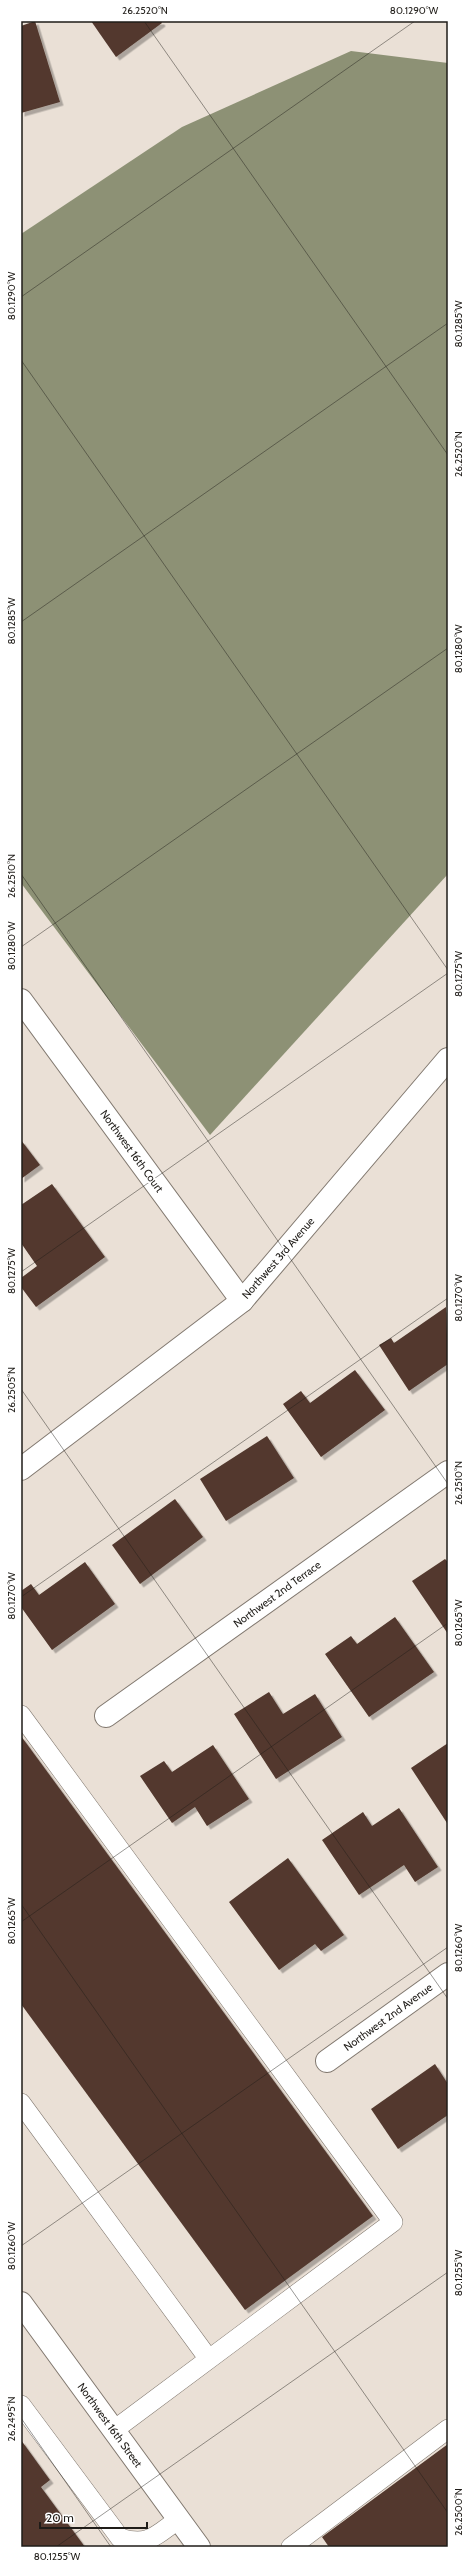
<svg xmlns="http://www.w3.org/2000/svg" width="469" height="2568" font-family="Cabin,sans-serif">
  <defs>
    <filter id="shadow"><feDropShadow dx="3.5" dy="3.5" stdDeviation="0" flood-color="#0004"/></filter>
  </defs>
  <rect width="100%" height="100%" fill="#eae0d6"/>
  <polygon fill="#8d9175" points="351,51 448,63 448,874 210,1135 21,883 21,234 182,127"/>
  <g fill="#52392e" filter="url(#shadow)">
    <polygon points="35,21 60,102 21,113 21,26"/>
    <polygon points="91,21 161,21 162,23 116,57"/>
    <polygon points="21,1140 40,1165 21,1179"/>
    <polygon points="52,1184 105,1257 36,1307 21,1287 21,1278 37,1266 21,1243 21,1205"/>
    <polygon points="446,1307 448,1364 409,1391 379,1345 391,1338 394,1343"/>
    <polygon points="355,1370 385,1410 321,1457 283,1404 301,1391 310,1403"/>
    <polygon points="267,1436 294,1478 226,1521 200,1479"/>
    <polygon points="175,1499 203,1537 140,1584 112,1545"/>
    <polygon points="445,1559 448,1562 448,1634 412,1581"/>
    <polygon points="85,1562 115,1604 52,1650 21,1607 21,1591 31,1584 39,1595"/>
    <polygon points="395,1617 434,1672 369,1717 325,1654 351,1636 357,1644"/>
    <polygon points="269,1692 283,1714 315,1694 342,1737 276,1779 234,1714"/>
    <polygon points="21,1736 373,2216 245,2310 21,2004"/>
    <polygon points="448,1743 448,1823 447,1823 411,1768"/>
    <polygon points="213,1745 249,1799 207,1826 195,1807 172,1823 140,1776 164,1761 172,1772"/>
    <polygon points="399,1808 438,1867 415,1882 404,1865 359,1895 322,1840 363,1812 372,1826"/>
    <polygon points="288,1858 344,1935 321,1951 315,1944 279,1970 229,1902"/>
    <polygon points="435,2064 448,2084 448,2115 398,2149 371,2109"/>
    <polygon points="21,2440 50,2480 41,2487 85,2547 21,2547"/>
    <polygon points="448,2444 448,2547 329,2547 322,2537"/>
  </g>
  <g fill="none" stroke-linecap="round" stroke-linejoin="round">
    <defs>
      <g id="lane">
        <polyline points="21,1715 393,2222 114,2430"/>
        <polyline points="21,2103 208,2358"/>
        <path d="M21,2405L120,2538C149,2547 156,2535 179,2519"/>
        <polyline points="291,2547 448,2429"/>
      </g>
      <g id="street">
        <polyline points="21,1000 242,1301"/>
        <polyline points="106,1716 448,1472"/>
        <polyline points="327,2061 448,1974"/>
        <polyline points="21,2303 199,2547"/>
      </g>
      <polyline id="secondary" points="21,1469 242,1301 448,1059"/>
    </defs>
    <use href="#lane" stroke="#827970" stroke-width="20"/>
    <use href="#street" stroke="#827970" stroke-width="24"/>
    <use href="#secondary" stroke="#827970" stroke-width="24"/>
    <use href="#lane" stroke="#fff" stroke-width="19"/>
    <use href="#street" stroke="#fff" stroke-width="22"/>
    <use href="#secondary" stroke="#fff" stroke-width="22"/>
  </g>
  <path fill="none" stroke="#1f1c18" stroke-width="1" stroke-opacity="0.45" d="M144,21L448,455M21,297L415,21M21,360L448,970M21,622L448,323M21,874L448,1484M21,947L448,648M21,1272L448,973M21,1389L448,1999M21,1597L448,1298M21,1904L448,2513M21,1922L448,1623M21,2246L448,1947M21,2418L111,2547M56,2547L448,2272"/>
  <g text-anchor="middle" stroke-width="4" stroke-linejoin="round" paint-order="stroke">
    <g font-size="11" fill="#1f1c18" stroke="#fff">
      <text transform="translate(132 1151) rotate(54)" y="4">Northwest 16th Court</text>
      <text transform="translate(278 1258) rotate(-49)" y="4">Northwest 3rd Avenue</text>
      <text transform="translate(277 1594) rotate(-36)" y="4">Northwest 2nd Terrace</text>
      <text transform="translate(388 2017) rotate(-36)" y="4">Northwest 2nd Avenue</text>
      <text transform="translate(110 2425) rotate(54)" y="4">Northwest 16th Street</text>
    </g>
  </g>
  <rect width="469" height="2568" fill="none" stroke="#ffffff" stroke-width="44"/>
  <path d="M40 2522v6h107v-6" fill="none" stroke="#1f1c18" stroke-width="2"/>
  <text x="46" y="2522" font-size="12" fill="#1f1c18" stroke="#ffffff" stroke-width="3" paint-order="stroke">20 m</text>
  <rect x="22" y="22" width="425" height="2524" fill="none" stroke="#1f1c18" stroke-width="1.5"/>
  <g font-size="10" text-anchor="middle" fill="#1f1c18">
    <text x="145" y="14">26.2520°N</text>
    <text x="414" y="14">80.1290°W</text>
    <text transform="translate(11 296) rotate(-90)" y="4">80.1290°W</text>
    <text transform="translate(458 324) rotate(-90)" y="4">80.1285°W</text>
    <text transform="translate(458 454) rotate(-90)" y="4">26.2520°N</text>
    <text transform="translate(11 621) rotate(-90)" y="4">80.1285°W</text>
    <text transform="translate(458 649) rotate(-90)" y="4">80.1280°W</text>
    <text transform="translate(11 876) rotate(-90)" y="4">26.2510°N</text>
    <text transform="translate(11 946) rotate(-90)" y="4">80.1280°W</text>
    <text transform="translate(458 974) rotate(-90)" y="4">80.1275°W</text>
    <text transform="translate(11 1271) rotate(-90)" y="4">80.1275°W</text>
    <text transform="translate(458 1298) rotate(-90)" y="4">80.1270°W</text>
    <text transform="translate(11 1390) rotate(-90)" y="4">26.2505°N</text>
    <text transform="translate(458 1483) rotate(-90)" y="4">26.2510°N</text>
    <text transform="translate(11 1596) rotate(-90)" y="4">80.1270°W</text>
    <text transform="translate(458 1623) rotate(-90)" y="4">80.1265°W</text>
    <text transform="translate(11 1921) rotate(-90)" y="4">80.1265°W</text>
    <text transform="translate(458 1948) rotate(-90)" y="4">80.1260°W</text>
    <text transform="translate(11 2246) rotate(-90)" y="4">80.1260°W</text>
    <text transform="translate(458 2273) rotate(-90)" y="4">80.1255°W</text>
    <text transform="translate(11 2419) rotate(-90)" y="4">26.2495°N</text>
    <text transform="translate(458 2512) rotate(-90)" y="4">26.2500°N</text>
    <text x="57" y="2560">80.1255°W</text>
  </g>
</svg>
